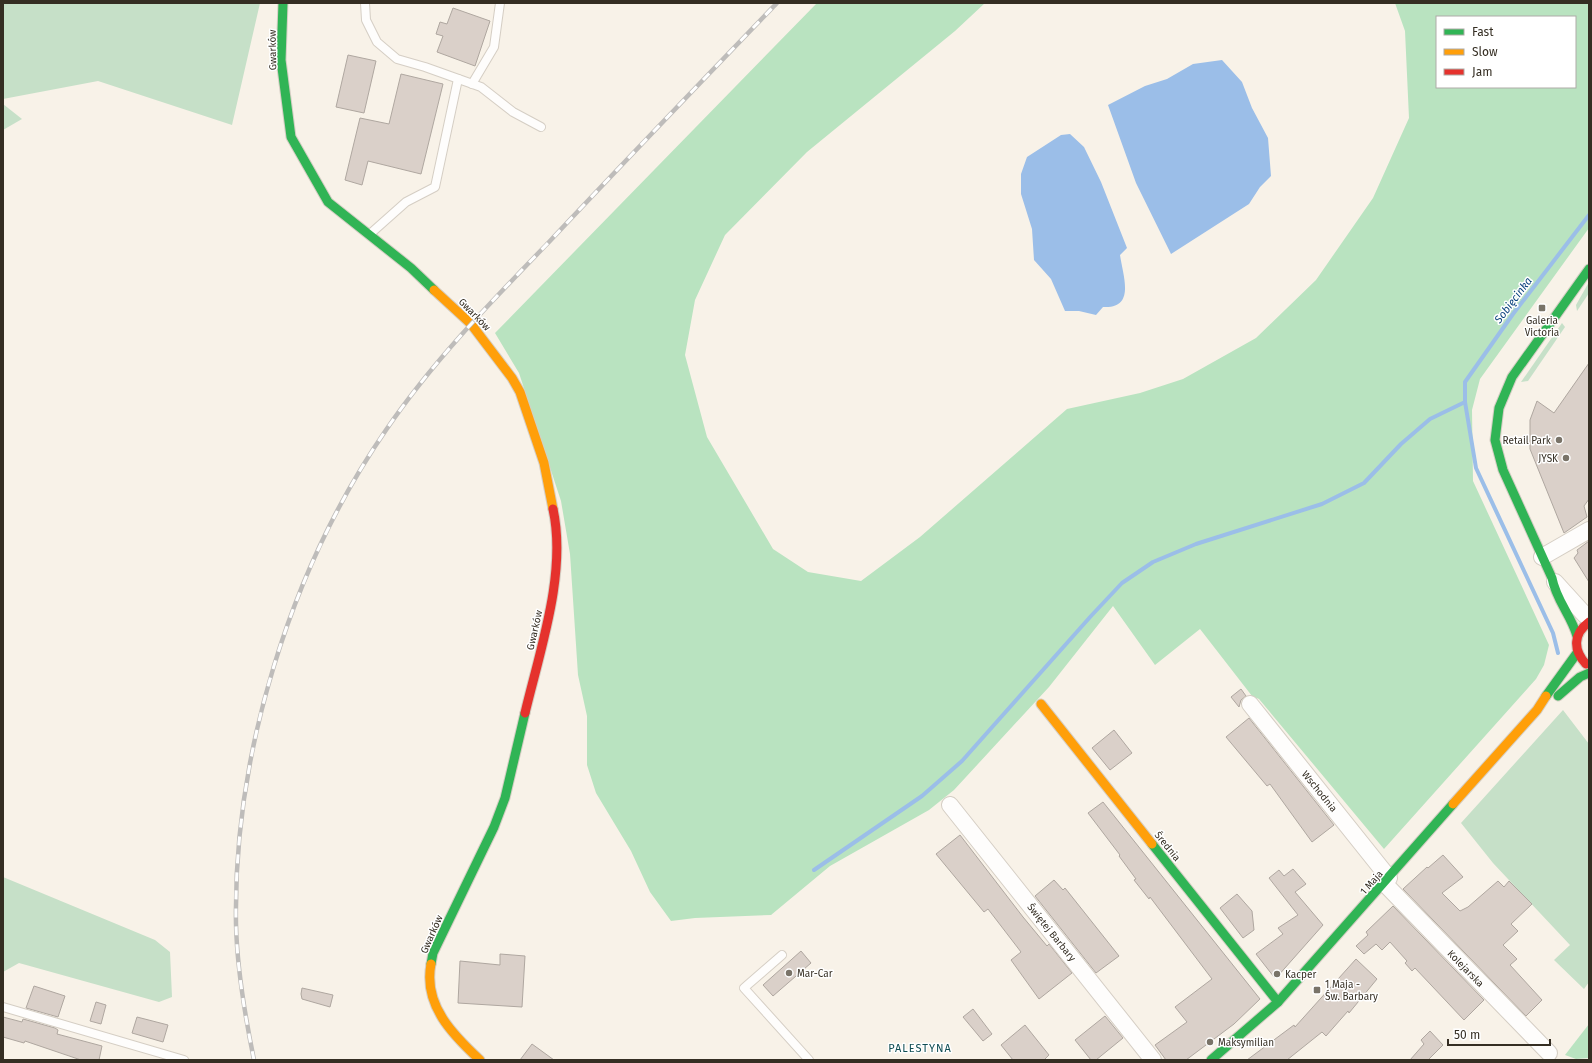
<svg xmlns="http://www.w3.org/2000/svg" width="1592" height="1063" font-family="'Fira Sans',sans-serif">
  <rect width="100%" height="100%" fill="#f8f2e8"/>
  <g fill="#c6e0c8">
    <polygon points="3,3 260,3 232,125 98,81 3,99"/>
    <polygon points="3,104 22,119 3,130"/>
    <polygon points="1589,282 1589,293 1577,311 1576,305"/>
    <polygon points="1562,323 1565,327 1528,381 1521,382"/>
    <polygon points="1563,710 1589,744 1589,982 1584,989 1554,960 1570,945 1493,863 1461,823"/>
    <polygon points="3,877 155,940 170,952 172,997 159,1002 19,963 3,972"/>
  </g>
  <g fill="#b9e3c0" fill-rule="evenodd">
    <path d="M817,3H985L955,31L807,152L725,235L695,300L685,355L707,437L773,549L808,572L861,581L920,537L1067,409L1140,393L1183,379L1256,338L1316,280L1373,198L1409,118L1405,31L1395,3H1589V228L1480,379L1472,410L1473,481L1549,645L1544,665L1536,679L1384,849L1259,699L1252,696L1200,629L1155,665L1113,606L1049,687L954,790L929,810L830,866L771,915L695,918L671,921L650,892L631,851L596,793L587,765V716L578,675L570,554L561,501L519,373L495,333ZM1437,17H1575V87H1437Z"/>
    <polygon points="1589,1024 1589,1058 1576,1059 1565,1055"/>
  </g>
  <g fill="#9bbee8">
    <polygon points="1222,60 1242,82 1252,108 1268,138 1271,176 1260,187 1249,204 1171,254 1136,183 1108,105 1145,86 1167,79 1193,64"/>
    <path d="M1070,134L1084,147L1101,182L1127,248L1120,255C1123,276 1136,309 1103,307L1096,315L1079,311H1065L1051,279L1034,260L1032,229L1021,194V174L1027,157L1061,135Z"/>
  </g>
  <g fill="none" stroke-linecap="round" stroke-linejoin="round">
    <g stroke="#9bbee8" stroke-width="4">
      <polyline points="1558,653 1553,633 1476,468 1465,402 1465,382 1513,314 1589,215"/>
      <polyline points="814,870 922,796 962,761 1091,616 1122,583 1153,562 1196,544 1322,504 1364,483 1401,444 1430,419 1465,402"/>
    </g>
  </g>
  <g fill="#dad0c9" stroke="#afa7a0">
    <polygon points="453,8 490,21 475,66 437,52 443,36 436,34 440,22 447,24"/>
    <polygon points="348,55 376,61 364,113 336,107"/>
    <polygon points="401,74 443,84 421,174 368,161 362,185 345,180 360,118 389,124"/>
    <polygon points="1589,363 1589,499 1584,506 1587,517 1564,533 1530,449 1530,420 1537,401 1554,413"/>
    <polygon points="1589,541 1589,582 1574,558 1578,553 1577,550"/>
    <polygon points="1241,689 1246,696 1241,700 1239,707 1231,697"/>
    <polygon points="1249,718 1334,825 1312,842 1270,784 1267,786 1226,737"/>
    <polygon points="1114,730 1132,753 1110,770 1092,748"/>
    <polygon points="1103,802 1260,999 1234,1024 1186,1060 1166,1060 1155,1045 1187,1022 1175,1007 1212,979 1150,897 1149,899 1134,880 1136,879 1119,856 1120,855 1088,813"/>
    <polygon points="960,835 1023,917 1047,946 1049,944 1072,973 1039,999 1011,960 1021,952 988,909 984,912 936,854"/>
    <polygon points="1443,855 1463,877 1442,893 1460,911 1468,907 1498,881 1504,887 1509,881 1532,904 1511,924 1518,931 1503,945 1517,959 1510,965 1542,1000 1526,1016 1403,889 1427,867 1428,868"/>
    <polygon points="1293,869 1306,884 1295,892 1323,925 1277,977 1274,977 1256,954 1283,934 1278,928 1298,915 1269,878 1279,870 1284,876"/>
    <polygon points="1054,880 1063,890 1065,888 1119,956 1096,973 1035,896"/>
    <polygon points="1237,894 1252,911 1254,930 1243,938 1220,908"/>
    <polygon points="1393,906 1484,1000 1464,1020 1415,968 1412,971 1405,963 1407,961 1390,942 1382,950 1376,944 1364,954 1356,946 1368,935 1366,932"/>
    <polygon points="801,951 811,963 773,996 763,985"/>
    <polygon points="500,954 525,956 522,1007 458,1003 460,961 500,965"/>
    <polygon points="1356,959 1377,979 1349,1013 1348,1011 1326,1036 1322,1032 1287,1060 1247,1060 1294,1025 1295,1027"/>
    <polygon points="34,986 65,996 58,1017 26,1008"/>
    <polygon points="302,988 333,995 330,1007 302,999 301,994"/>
    <polygon points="96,1002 106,1005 101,1024 90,1021"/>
    <polygon points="973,1009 992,1034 983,1041 963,1017"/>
    <polygon points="1105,1016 1123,1038 1096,1060 1091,1060 1075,1040"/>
    <polygon points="3,1017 22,1022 23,1019 55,1028 58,1030 57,1034 102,1046 99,1060 81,1060 25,1041 24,1043 3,1037"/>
    <polygon points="137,1017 168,1025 163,1042 132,1033"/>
    <polygon points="1025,1025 1049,1055 1044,1060 1013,1060 1001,1045"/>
    <polygon points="1430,1031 1443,1045 1428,1060 1410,1060 1424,1044 1421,1040"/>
    <polygon points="532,1044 554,1060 520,1060"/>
  </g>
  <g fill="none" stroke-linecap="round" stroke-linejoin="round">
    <defs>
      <g id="lane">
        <polyline points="365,3 366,20 377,42 397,59 425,67 481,87 513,112 541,127"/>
        <polyline points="472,84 494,47 500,3"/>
        <polyline points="370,234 406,202 435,187 458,79"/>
        <polyline points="782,955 744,988 809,1060"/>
        <polyline points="3,1007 184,1060"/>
      </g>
      <g id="street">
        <polyline points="1542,557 1589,530"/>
        <polyline points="1555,582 1585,615 1589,616"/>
        <polyline points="1250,704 1389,878"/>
        <polyline points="950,805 1153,1060"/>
        <polyline points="1384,883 1549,1053"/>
      </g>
      <g id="fast">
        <polyline points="283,3 281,60 291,137 328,202 411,268 434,290"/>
        <path d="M1577,636C1571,615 1556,600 1552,578L1503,470L1495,440L1499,408L1512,377L1589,269"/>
        <polyline points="1546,696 1577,653"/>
        <polyline points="1558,696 1580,677 1589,673"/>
        <polyline points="1152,844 1278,1002"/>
        <polyline points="431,964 433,953 494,827 505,798 525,713"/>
        <polyline points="1211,1060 1278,1002 1453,804"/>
      </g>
      <g id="slow">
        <polyline points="434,290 471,324 512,378 520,392 544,463 553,509"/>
        <polyline points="1041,704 1152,844"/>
        <polyline points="1453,804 1537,710 1546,696"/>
        <path d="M431,964C423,1005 453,1035 480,1060"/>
      </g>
      <g id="jam">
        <path d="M1586,664C1573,650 1573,634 1589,622"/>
        <path d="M525,713C540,650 567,573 553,509"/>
      </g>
    </defs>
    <use href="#lane" stroke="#d5cec4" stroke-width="10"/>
    <use href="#street" stroke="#d5cec4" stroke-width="18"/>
    <use href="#fast" stroke="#d5cec4" stroke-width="11"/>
    <use href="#slow" stroke="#d5cec4" stroke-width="11"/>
    <use href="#jam" stroke="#d5cec4" stroke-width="11"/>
    <use href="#lane" stroke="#fefdfc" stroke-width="8"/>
    <use href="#street" stroke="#fefdfc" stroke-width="16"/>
    <use href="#fast" stroke="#30b455" stroke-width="9"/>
    <use href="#slow" stroke="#ff9f0a" stroke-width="9"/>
    <use href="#jam" stroke="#e5322d" stroke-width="9"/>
    <defs>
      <path id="rail" d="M254,1060C245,1016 237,969 236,924C233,756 290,569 386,430C433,361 491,302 549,242C624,162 701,82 777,3"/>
    </defs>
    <use href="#rail" stroke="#bebcba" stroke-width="4.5"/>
    <use href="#rail" stroke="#fff" stroke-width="3" stroke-dasharray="9" stroke-linecap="butt"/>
  </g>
  <g fill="#797368" stroke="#fff" stroke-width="1.5">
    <rect x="1538" y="304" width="8" height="8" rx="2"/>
    <circle cx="1559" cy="440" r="4"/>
    <circle cx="1566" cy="458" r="4"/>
    <circle cx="789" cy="973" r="4"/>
    <circle cx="1277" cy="974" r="4"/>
    <rect x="1313" y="986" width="8" height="8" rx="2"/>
    <circle cx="1210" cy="1042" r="4"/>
  </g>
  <g text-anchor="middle" stroke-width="3" stroke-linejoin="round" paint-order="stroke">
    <g font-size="10" fill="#352e23" stroke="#fff">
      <text transform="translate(272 50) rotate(-91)" y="4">Gwarków</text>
      <text transform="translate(475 314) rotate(46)" y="4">Gwarków</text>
      <text transform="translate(534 630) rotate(-77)" y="4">Gwarków</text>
      <text transform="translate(1320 791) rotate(51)" y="4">Wschodnia</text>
      <text transform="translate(1168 846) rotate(51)" y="4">Średnia</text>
      <text transform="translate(1371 882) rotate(-48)" y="4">1 Maja</text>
      <text transform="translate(1052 932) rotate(51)" y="4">Świętej Barbary</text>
      <text transform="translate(431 934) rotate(-66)" y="4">Gwarków</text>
      <text transform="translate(1466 968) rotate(46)" y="4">Kolejarska</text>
    </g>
    <g font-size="10" fill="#352e23" stroke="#fff" text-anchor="start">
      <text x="1542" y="324" text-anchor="middle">Galeria<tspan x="1542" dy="12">Victoria</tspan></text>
      <text x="1551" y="444" text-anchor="end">Retail Park</text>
      <text x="1558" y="462" text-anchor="end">JYSK</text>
      <text x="797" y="977">Mar-Car</text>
      <text x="1285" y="978">Kacper</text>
      <text x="1325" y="988">1 Maja -<tspan x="1325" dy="12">Św. Barbary</tspan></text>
      <text x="1218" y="1046">Maksymilian</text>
    </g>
    <g font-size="11" font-style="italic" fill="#0b437d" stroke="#fff">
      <text transform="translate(1513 300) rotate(-53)" y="4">Sobięcinka</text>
    </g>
    <g font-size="11" letter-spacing="1" fill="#0f4d53" stroke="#fff">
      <text x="920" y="1052">PALESTYNA</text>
    </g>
  </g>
  <rect width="1592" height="1063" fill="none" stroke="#352e23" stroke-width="8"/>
  <rect x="1436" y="16" width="140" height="72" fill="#ffffff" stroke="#aeaba7"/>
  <rect x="1444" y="29" width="20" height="6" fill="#30b455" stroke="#aeaba7"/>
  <text x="1472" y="36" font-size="12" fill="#352e23">Fast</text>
  <rect x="1444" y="49" width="20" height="6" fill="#ff9f0a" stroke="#aeaba7"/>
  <text x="1472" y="56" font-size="12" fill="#352e23">Slow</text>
  <rect x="1444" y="69" width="20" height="6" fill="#e5322d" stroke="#aeaba7"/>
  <text x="1472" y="76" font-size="12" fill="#352e23">Jam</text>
  <path d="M1448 1039v6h102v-6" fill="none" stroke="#352e23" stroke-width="2"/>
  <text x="1454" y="1039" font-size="12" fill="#352e23" stroke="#ffffff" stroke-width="3" paint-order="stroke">50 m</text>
</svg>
